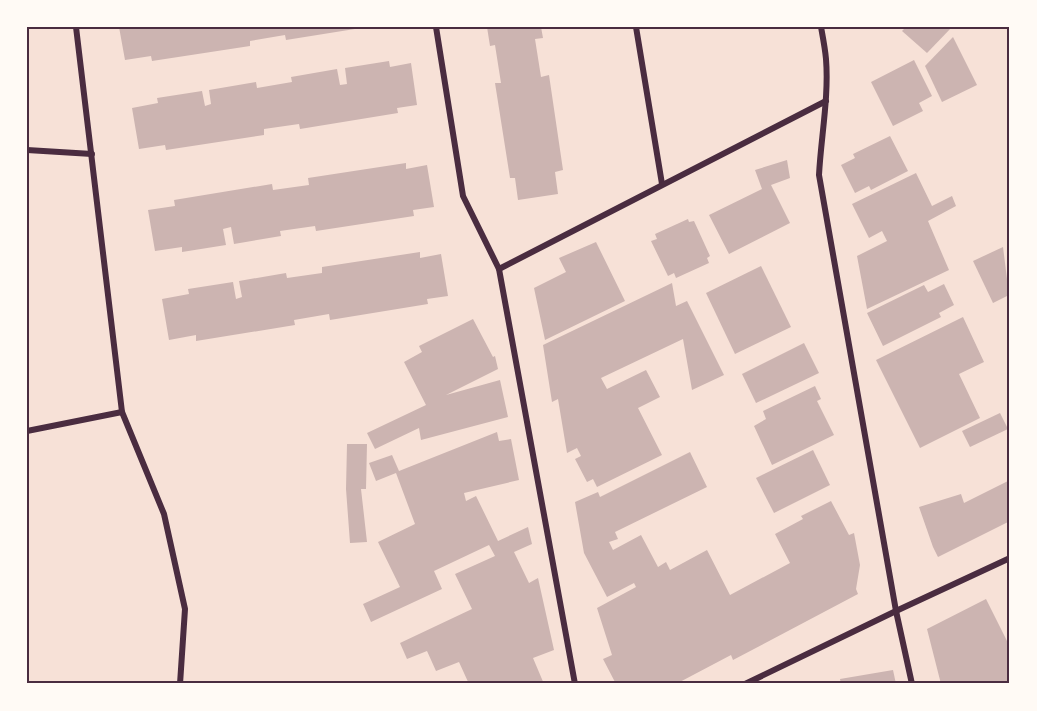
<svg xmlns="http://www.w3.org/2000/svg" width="1037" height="711" font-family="Inter,sans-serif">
  <rect width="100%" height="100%" fill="#f7e1d7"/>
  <g fill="#ccb4b1">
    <polygon points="119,27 361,27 361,28 286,40 285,35 250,41 250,46 152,61 151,56 125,60"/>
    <polygon points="487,27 541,27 543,38 535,39 541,77 549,75 563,170 555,172 558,194 518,200 515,178 510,178 495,83 501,83 495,45 490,46"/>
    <polygon points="906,27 952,27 927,53 902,31"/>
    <polygon points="953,37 977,85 942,102 925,66"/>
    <polygon points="914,60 932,96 919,103 923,111 893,126 871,82"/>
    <polygon points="389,61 390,67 411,63 417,105 397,108 398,113 300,129 299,124 264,129 264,135 166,150 165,145 139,149 132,108 158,103 157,98 202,91 205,106 211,104 209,90 256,82 257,88 292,82 291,77 337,69 340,85 347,84 345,68"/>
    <polygon points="890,136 908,171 871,190 869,186 855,193 841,165 855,158 853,154"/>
    <polygon points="787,160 790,178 771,185 790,223 729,254 709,215 762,189 755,170"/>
    <polygon points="406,163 406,169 427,165 434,207 413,210 414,216 316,231 315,226 280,231 281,236 234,244 231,227 223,229 226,245 182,252 182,247 155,251 148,210 175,206 174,200 272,184 273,190 309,185 308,178"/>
    <polygon points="916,173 932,206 952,196 956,206 928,221 949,270 867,309 857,256 887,241 882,231 869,238 852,204"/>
    <polygon points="688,219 689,222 694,221 710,256 707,258 709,263 676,278 674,273 668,276 651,241 657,239 655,234"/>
    <polygon points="596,242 625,301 545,340 534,288 566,272 559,258"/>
    <polygon points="1003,247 1009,295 993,303 973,261"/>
    <polygon points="420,252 420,258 441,254 448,296 427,299 428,304 330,320 329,314 294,320 295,325 196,341 196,335 169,340 162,299 189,294 188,289 233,282 236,299 242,297 239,281 286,273 287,278 322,273 322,267"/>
    <polygon points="761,266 791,327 735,354 706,293"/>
    <polygon points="672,283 676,306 687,301 724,375 692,390 683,339 601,378 607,389 646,370 660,397 638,408 662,455 597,487 593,479 587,482 575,459 581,456 577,448 567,453 558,399 552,402 543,345"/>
    <polygon points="944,284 954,305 939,313 941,317 883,346 867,313 924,285 928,292"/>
    <polygon points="963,317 984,362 959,374 980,418 920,448 876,360"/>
    <polygon points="473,319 493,357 495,356 498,369 446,395 500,380 508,417 421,440 419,428 375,449 367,433 426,405 404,362 422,352 419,346"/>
    <polygon points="804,343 819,373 756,403 742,374"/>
    <polygon points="815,386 821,399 817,401 834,435 772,465 754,426 766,419 763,411"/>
    <polygon points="1000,413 1008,429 970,447 962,431"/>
    <polygon points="497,432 499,441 511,439 519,480 464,493 466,501 476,496 498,541 528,527 532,544 514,552 529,583 538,578 554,650 533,658 544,684 469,684 459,662 436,671 427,651 407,659 400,643 472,609 455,574 495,556 489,545 434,571 442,589 371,622 363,604 400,587 378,542 415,524 396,473 376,481 369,463 392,455 399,471"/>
    <polygon points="347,444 367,444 366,489 361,489 367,542 350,543 346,489"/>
    <polygon points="813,450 830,485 774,513 756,478"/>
    <polygon points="690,452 707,487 615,532 618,539 609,542 613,550 641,535 658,567 666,562 670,570 707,550 730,595 790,563 775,534 803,519 801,516 831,501 849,535 854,533 860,565 856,589 858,594 733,660 731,655 676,684 616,684 603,659 612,655 597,608 636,587 634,583 607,597 584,553 575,502 598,492 600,497"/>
    <polygon points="1010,480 1010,521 938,557 933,547 919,507 961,494 964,503"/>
    <polygon points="986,599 1009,645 1010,644 1010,684 941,684 927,629"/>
    <polygon points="893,670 896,684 841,684 840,679"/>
  </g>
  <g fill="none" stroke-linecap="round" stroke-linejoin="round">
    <g stroke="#4a2c40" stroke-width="6">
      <polyline points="76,27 122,412 164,514 185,609 180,684"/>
      <polyline points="436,27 463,196 499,269 575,684"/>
      <polyline points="636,27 662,184"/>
      <path d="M821,27C823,38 825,48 826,59C829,97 821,137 819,175L896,611L912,684"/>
      <polyline points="27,150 92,154"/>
      <polyline points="499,269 826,101"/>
      <polyline points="27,431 122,412"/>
      <polyline points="745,684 896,611 1010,558"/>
    </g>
  </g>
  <rect width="1037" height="711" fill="none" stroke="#fffaf5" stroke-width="57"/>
  <rect x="28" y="28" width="980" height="654" fill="none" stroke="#4a2c40" stroke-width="2"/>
</svg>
